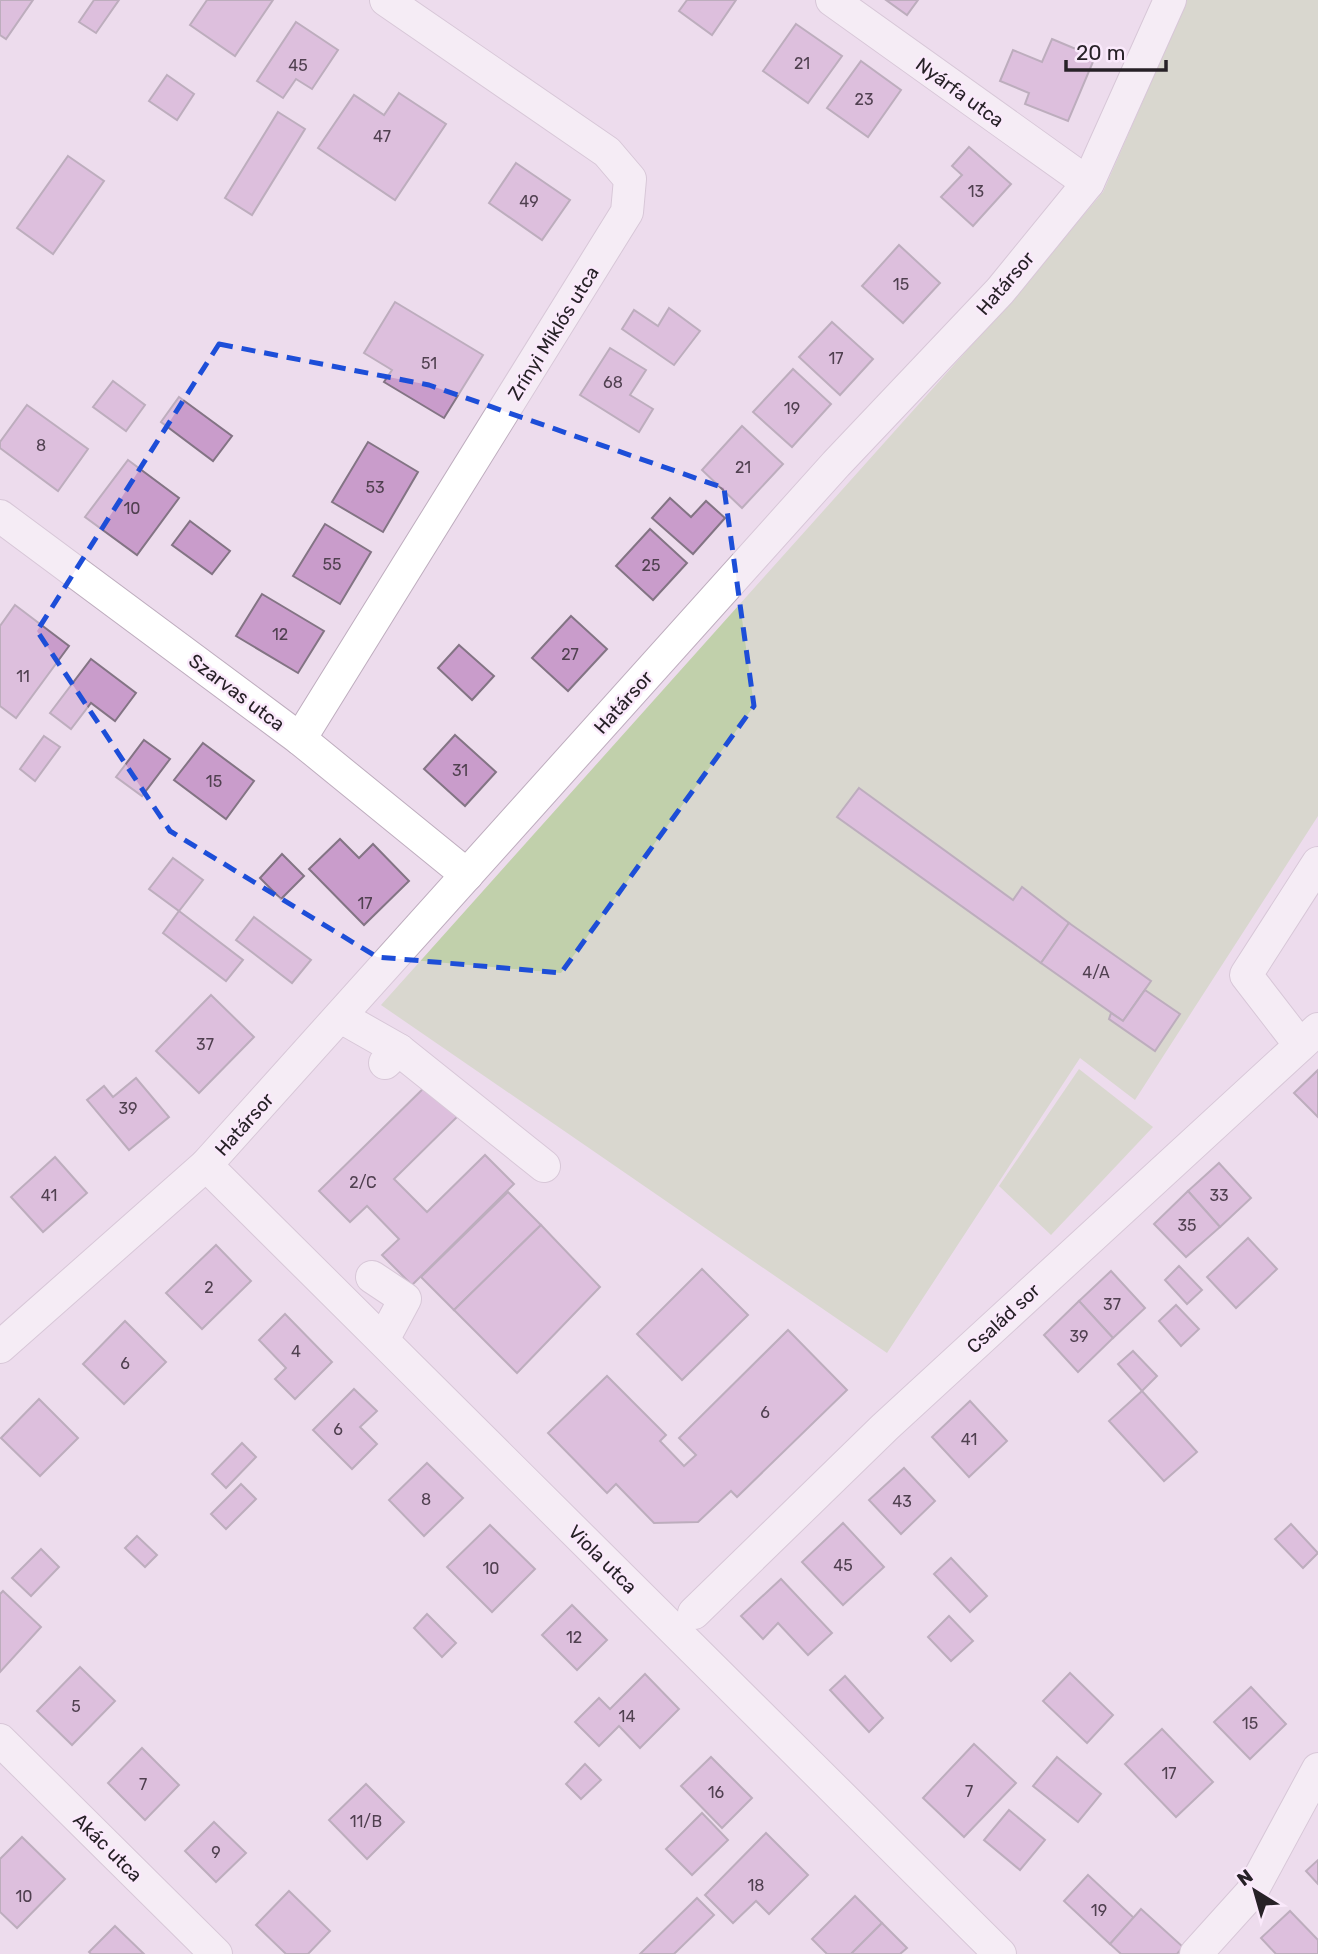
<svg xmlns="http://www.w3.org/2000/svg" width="1318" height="1954" font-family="Rubik,sans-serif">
  <rect width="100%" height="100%" fill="#eddced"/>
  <g fill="#c1d0ab">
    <polygon points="1187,0 1318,0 1318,816 1135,1100 1080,1058 887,1353 381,1005 1012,300 1103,192"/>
    <polygon points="1079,1069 1153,1127 1051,1235 999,1186"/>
  </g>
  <g fill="#c99ccb" stroke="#837484" stroke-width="2">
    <polygon points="0,0 33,0 6,39 0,35"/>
    <polygon points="94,0 119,0 96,33 79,22"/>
    <polygon points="207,0 273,0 235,56 190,25"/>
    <polygon points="687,0 736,0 712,35 679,11"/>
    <polygon points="886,0 918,0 907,15"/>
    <polygon points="296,22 338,50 312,89 296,79 283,98 257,81"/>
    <polygon points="796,24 842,56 808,103 763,71"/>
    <polygon points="1052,39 1095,57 1068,121 1025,104 1029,93 1000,81 1013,50 1042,62"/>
    <polygon points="861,61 901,90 868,137 827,108"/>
    <polygon points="167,75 194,94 177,120 149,101"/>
    <polygon points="399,93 446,124 395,200 318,148 354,95 384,115"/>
    <polygon points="278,112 305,129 252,215 225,198"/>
    <polygon points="969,147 1011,184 973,226 941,197 962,175 952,166"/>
    <polygon points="68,156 104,181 53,254 17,228"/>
    <polygon points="516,163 570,200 542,240 489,203"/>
    <polygon points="899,245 940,283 903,323 862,286"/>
    <polygon points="395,302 483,355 444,418 384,382 392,370 364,353"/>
    <polygon points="669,308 700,331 674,365 622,329 634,310 658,326"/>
    <polygon points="832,322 873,359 840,395 799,357"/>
    <polygon points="610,348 646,370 630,395 653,409 639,432 580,395"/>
    <polygon points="793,369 831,404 792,447 753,412"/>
    <polygon points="113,381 145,405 126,431 93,407"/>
    <polygon points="179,397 232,436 213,461 161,422"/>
    <polygon points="27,405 88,449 58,491 0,448 0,442"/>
    <polygon points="742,426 783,464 742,508 702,470"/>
    <polygon points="368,442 418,472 383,532 332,502"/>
    <polygon points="128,460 179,498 137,555 85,517"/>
    <polygon points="670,498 691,517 706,501 725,518 693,554 652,518"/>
    <polygon points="190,521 230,551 212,574 172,545"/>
    <polygon points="325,524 371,552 340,604 293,576"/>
    <polygon points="650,529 687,563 653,600 616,566"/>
    <polygon points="262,594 324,631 298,673 236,636"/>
    <polygon points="15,605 69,646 16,718 0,706 0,626"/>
    <polygon points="571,616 607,649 568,691 532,658"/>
    <polygon points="459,645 494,676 472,700 438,668"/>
    <polygon points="91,659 136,693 115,721 91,703 71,729 50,713"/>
    <polygon points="455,735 496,772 465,806 424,769"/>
    <polygon points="44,736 60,747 35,781 20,769"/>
    <polygon points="144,740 170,759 142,796 116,777"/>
    <polygon points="203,743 254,781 226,819 174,780"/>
    <polygon points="859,788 1013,900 1022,887 1069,923 1041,963 837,817"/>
    <polygon points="340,839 359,858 373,844 409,881 364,925 309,869"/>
    <polygon points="282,854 304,876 281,899 260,878"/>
    <polygon points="173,858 203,880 179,911 149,889"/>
    <polygon points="179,911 243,960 226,981 163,933"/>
    <polygon points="254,917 311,960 292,983 236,940"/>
    <polygon points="1069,923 1151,981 1123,1021 1041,963"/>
    <polygon points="1145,990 1180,1014 1155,1051 1109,1019 1111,1013 1123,1021"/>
    <polygon points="211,995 254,1037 199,1093 156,1051"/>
    <polygon points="1318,1070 1318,1117 1294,1093"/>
    <polygon points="136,1078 169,1117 129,1150 87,1100 104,1086 113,1097"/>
    <polygon points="431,1081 462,1112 394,1179 427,1212 485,1155 514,1184 412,1285 382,1255 399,1239 367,1206 350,1222 319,1191"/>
    <polygon points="55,1157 87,1193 43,1232 11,1197"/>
    <polygon points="1219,1163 1251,1198 1220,1227 1188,1191"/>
    <polygon points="1188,1191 1220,1227 1186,1257 1154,1224"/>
    <polygon points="508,1192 541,1225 454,1310 421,1277"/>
    <polygon points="541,1225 600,1287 517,1373 454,1310"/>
    <polygon points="1248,1238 1277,1269 1236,1308 1207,1277"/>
    <polygon points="216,1245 251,1281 202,1329 166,1293"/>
    <polygon points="1179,1266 1202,1290 1187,1304 1165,1280"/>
    <polygon points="702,1269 748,1315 682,1380 637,1334"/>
    <polygon points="1111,1271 1145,1308 1113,1338 1079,1301"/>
    <polygon points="1079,1301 1113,1338 1078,1372 1044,1335"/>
    <polygon points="1176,1305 1199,1329 1181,1346 1159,1321"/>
    <polygon points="285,1314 332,1362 295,1399 275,1379 286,1368 259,1340"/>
    <polygon points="125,1321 166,1362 124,1404 83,1364"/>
    <polygon points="788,1330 847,1390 737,1497 731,1491 698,1522 654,1523 616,1484 607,1493 548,1433 607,1376 666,1435 660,1441 684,1466 696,1455 679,1438"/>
    <polygon points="1133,1351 1157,1376 1142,1391 1118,1364"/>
    <polygon points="354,1389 377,1411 360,1427 377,1444 352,1469 313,1430"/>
    <polygon points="1142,1391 1197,1452 1164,1481 1109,1421"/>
    <polygon points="39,1399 78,1438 40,1476 1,1438"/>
    <polygon points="970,1401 1007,1441 969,1477 932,1437"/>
    <polygon points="242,1443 256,1457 226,1488 212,1474"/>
    <polygon points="427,1463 463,1498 424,1536 389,1500"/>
    <polygon points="904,1468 935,1501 901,1534 869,1500"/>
    <polygon points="241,1484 256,1499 226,1529 211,1514"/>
    <polygon points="843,1523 884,1567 843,1605 802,1562"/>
    <polygon points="1291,1524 1318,1553 1303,1568 1275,1539"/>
    <polygon points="490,1525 535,1569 492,1612 447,1567"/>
    <polygon points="137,1536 157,1555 145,1567 125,1548"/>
    <polygon points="41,1549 59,1567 31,1596 12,1578"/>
    <polygon points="951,1558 987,1596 970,1612 934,1574"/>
    <polygon points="781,1579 832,1633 808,1655 778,1623 763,1639 741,1616"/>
    <polygon points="3,1591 41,1627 0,1672 0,1594"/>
    <polygon points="572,1605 607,1640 577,1670 542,1635"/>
    <polygon points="427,1614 456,1643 442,1657 414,1628"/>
    <polygon points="949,1616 973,1641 951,1661 928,1637"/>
    <polygon points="80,1667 115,1701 72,1745 37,1711"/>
    <polygon points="1070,1673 1113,1715 1087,1743 1043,1701"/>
    <polygon points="645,1674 679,1709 640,1748 619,1726 599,1746 575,1722 599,1698 610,1709"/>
    <polygon points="845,1676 883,1718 869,1732 830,1690"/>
    <polygon points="1251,1687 1286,1724 1250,1759 1214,1722"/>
    <polygon points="1162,1729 1213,1782 1176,1817 1125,1764"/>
    <polygon points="974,1744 1016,1783 964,1837 923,1798"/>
    <polygon points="142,1748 179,1785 145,1820 108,1783"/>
    <polygon points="711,1757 752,1798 722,1828 681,1786"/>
    <polygon points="1057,1757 1101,1794 1078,1822 1033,1786"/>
    <polygon points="585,1764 601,1780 581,1799 566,1784"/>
    <polygon points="366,1784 404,1822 367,1859 329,1820"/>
    <polygon points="1009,1810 1045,1840 1020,1870 984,1840"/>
    <polygon points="702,1813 728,1840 692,1875 666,1849"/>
    <polygon points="214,1822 246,1853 216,1882 185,1851"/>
    <polygon points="766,1833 808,1875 769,1914 756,1901 733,1923 705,1895"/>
    <polygon points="22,1837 65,1879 17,1928 0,1912 0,1859"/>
    <polygon points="1318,1860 1318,1884 1306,1871"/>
    <polygon points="1088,1875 1134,1918 1110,1944 1064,1901"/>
    <polygon points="289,1891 330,1931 308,1954 286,1954 256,1925"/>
    <polygon points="855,1896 882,1923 851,1954 827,1954 812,1939"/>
    <polygon points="697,1898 714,1915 674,1954 640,1954"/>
    <polygon points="1141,1909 1183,1947 1177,1954 1121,1954 1110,1944"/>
    <polygon points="1290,1911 1318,1940 1318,1954 1276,1954 1261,1938"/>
    <polygon points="882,1923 907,1948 900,1954 851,1954"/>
    <polygon points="115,1926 144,1954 91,1954 89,1952"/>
  </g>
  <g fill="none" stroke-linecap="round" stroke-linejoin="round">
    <defs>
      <g id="minor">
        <polyline points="832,0 1088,183"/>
        <polyline points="0,516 300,739 467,875"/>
        <polyline points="300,739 627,212 630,179 607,152 386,0"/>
        <polyline points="341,1017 399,1050 385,1063"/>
        <polyline points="1300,1045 1246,975 1318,863"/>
        <polyline points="399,1050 544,1166"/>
        <polyline points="206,1165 1000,1954"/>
        <polyline points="372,1277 405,1299 383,1340"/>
        <polyline points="0,1347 206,1165 836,464 1000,291 1088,183 1170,0"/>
        <polyline points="694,1613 885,1427 1318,1029"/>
        <polyline points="0,1740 216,1954"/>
        <polyline points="1196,1954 1251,1893 1318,1769"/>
      </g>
    </defs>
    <use href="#minor" stroke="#beadbe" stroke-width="34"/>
    <use href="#minor" stroke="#fff" stroke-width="32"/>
  </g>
  <path d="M0 0H1318V1954H0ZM219,344L429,385L724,488L754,706L561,973L377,957L170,831L37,631Z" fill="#eddced" fill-opacity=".55" fill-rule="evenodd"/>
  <path fill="none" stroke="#1d4ed8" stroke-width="5" stroke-dasharray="14 9" stroke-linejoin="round" d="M219,344L429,385L724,488L754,706L561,973L377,957L170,831L37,631Z"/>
  <g text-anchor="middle" stroke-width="5" stroke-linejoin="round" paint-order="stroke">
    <g font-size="16" fill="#504050">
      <text x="802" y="69">21</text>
      <text x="298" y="71">45</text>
      <text x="864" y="105">23</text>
      <text x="382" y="142">47</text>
      <text x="976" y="197">13</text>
      <text x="529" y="207">49</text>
      <text x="901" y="290">15</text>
      <text x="836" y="364">17</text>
      <text x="429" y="369">51</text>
      <text x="613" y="388">68</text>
      <text x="792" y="414">19</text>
      <text x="41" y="451">8</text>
      <text x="743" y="473">21</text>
      <text x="375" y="493">53</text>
      <text x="132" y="514">10</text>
      <text x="332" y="570">55</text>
      <text x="651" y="571">25</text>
      <text x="280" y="640">12</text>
      <text x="570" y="660">27</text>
      <text x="23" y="682">11</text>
      <text x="460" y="776">31</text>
      <text x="214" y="787">15</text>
      <text x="365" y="909">17</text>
      <text x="1096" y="978">4/A</text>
      <text x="205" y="1050">37</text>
      <text x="128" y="1114">39</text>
      <text x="363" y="1188">2/C</text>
      <text x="49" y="1201">41</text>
      <text x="1219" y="1201">33</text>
      <text x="1187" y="1231">35</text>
      <text x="209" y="1293">2</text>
      <text x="1112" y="1310">37</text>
      <text x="1079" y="1342">39</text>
      <text x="296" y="1357">4</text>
      <text x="125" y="1369">6</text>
      <text x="765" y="1418">6</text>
      <text x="338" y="1435">6</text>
      <text x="969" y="1445">41</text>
      <text x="426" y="1505">8</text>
      <text x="902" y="1507">43</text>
      <text x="843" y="1571">45</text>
      <text x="491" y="1574">10</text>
      <text x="574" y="1643">12</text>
      <text x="76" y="1712">5</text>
      <text x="627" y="1722">14</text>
      <text x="1250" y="1729">15</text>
      <text x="1169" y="1779">17</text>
      <text x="143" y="1790">7</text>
      <text x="969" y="1797">7</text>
      <text x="716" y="1798">16</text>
      <text x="366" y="1827">11/B</text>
      <text x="216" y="1858">9</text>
      <text x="756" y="1891">18</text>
      <text x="24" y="1902">10</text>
      <text x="1099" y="1916">19</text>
    </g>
    <g font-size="19" fill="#272127" stroke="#fae9fb">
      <text transform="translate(960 92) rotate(36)" y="7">Nyárfa utca</text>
      <text transform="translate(1005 283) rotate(-49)" y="7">Határsor</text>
      <text transform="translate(553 333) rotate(-58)" y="7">Zrínyi Miklós utca</text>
      <text transform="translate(237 692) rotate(37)" y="7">Szarvas utca</text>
      <text transform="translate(623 702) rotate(-48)" y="7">Határsor</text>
      <text transform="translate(244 1124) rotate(-48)" y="7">Határsor</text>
      <text transform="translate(1003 1318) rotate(-43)" y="7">Család sor</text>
      <text transform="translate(603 1559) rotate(45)" y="7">Viola utca</text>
      <text transform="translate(108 1847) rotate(45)" y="7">Akác utca</text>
    </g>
  </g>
  <g transform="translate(1255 1891) rotate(323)" stroke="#fae9fb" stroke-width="5" paint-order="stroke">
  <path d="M0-5L12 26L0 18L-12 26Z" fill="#272127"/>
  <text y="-10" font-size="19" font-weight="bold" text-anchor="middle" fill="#272127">N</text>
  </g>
  <path d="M1066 60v10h100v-10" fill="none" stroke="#272127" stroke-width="3.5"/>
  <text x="1076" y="60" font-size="21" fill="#272127" stroke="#fae9fb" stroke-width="5" paint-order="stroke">20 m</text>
</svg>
